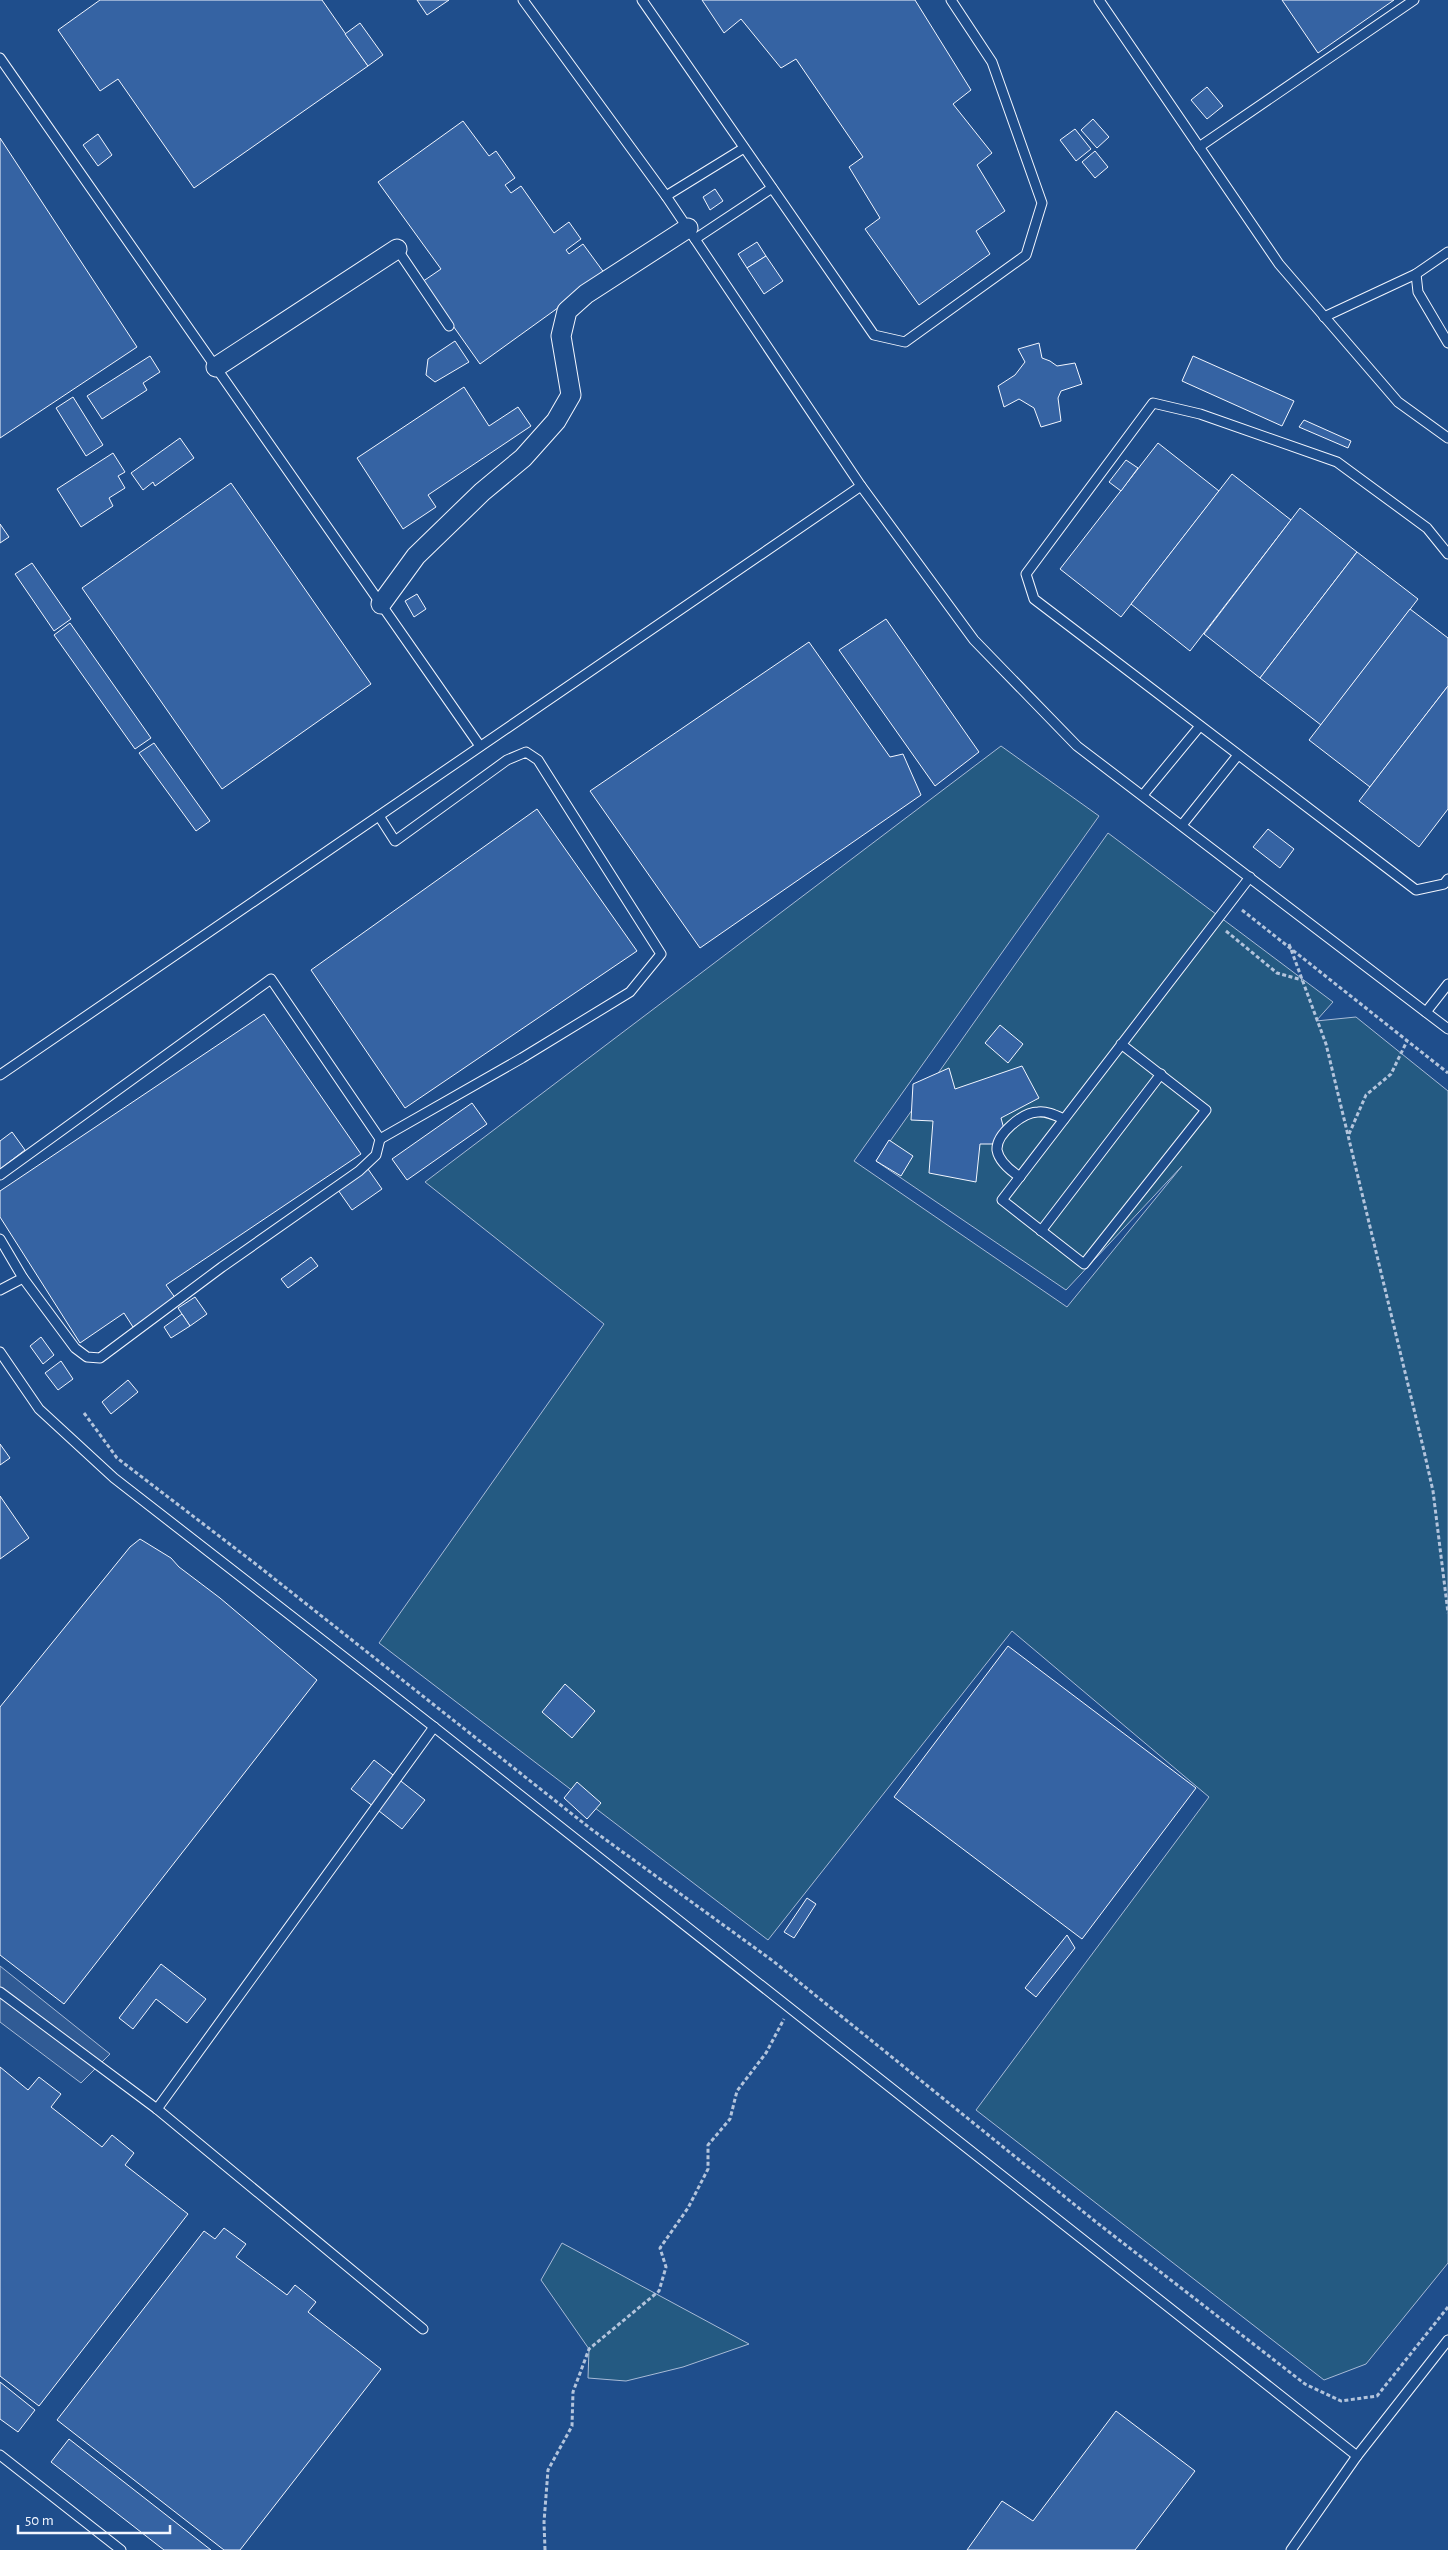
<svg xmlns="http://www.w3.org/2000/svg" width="1448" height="2550" font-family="'Alegreya Sans',sans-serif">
  <rect width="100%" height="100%" fill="#1f4e8c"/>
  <g fill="#245a82" stroke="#a8bbd7">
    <polygon points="1001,746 1099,816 854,1161 1067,1307 1182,1166 1066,1290 876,1161 1108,833 1333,1002 1316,1021 1356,1017 1448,1091 1448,2263 1366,2364 1324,2380 976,2110 1209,1797 1012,1631 768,1940 379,1643 604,1324 425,1182"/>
    <polygon points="562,2243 749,2344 683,2367 626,2381 588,2378 589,2349 541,2280"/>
  </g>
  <polygon fill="#305b95" stroke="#a8bbd7" points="0,1966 110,2054 81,2083 0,2022"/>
  <g fill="#3563a3" stroke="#f2f6ff">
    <polygon points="100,0 322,0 368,66 194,188 118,79 100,91 58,30"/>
    <polygon points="417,0 449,0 427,15"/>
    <polygon points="702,0 915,0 971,90 953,104 992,153 977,165 1005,211 976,231 990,254 919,305 865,229 880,218 849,167 863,157 796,59 781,68 741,19 724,33"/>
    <polygon points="1282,0 1394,0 1318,53"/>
    <polygon points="360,23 383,55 368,66 345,34"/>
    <polygon points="1207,87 1223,106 1207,119 1191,100"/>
    <polygon points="1093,119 1109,137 1097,148 1081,130"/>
    <polygon points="463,121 489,156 496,151 515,178 505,185 511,193 521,186 554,233 569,222 581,239 566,250 569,254 583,244 605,274 480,364 422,282 441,269 378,182"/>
    <polygon points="1075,129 1091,149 1076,161 1060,140"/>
    <polygon points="98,134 112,155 98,166 83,145"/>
    <polygon points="0,138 137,347 0,438"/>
    <polygon points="1095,151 1108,167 1095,178 1082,162"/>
    <polygon points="715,189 723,201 710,210 703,197"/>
    <polygon points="757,242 766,256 747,268 738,254"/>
    <polygon points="766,256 783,281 764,294 747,268"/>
    <polygon points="455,341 469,362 435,382 426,375 428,359"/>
    <polygon points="1039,343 1042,358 1050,361 1057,366 1075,363 1082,384 1061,391 1058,398 1061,421 1041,427 1034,408 1019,399 1004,407 998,386 1015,375 1025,362 1018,349"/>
    <polygon points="150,356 160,372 143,383 147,390 102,419 87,396"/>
    <polygon points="1193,356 1294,401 1282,426 1182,381"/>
    <polygon points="464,387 489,426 518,407 531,426 428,495 436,507 403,529 357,458"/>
    <polygon points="73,397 103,445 86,456 56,408"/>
    <polygon points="1304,420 1351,441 1348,448 1299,427"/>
    <polygon points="180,438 194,458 155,486 153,482 143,490 131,473"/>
    <polygon points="1158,443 1219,491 1121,617 1060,569"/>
    <polygon points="113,453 125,472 118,476 125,488 109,498 113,506 81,527 57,489"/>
    <polygon points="1126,460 1138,468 1121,491 1109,482"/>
    <polygon points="1232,474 1291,520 1190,651 1131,604"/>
    <polygon points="231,483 371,684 222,789 82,588"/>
    <polygon points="1300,508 1357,552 1260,678 1204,634"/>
    <polygon points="0,524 9,537 0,543"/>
    <polygon points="1357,552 1418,599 1321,725 1260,678"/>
    <polygon points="32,563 71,619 54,631 15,574"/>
    <polygon points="417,594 426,609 414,617 405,601"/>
    <polygon points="1410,609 1448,638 1448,686 1370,787 1309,740"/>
    <polygon points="886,619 979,752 935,786 839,650"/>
    <polygon points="70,623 151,738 135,749 54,635"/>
    <polygon points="809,642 890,757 903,754 921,795 700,948 590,791"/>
    <polygon points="1448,686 1448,809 1419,847 1359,801"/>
    <polygon points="154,743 210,821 196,831 139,753"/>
    <polygon points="537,809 637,951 405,1108 311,970"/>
    <polygon points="1268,829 1294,849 1280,868 1253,847"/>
    <polygon points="264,1014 361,1154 166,1285 176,1299 133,1327 124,1313 80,1343 0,1217 0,1191"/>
    <polygon points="1000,1025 1023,1044 1008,1063 985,1043"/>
    <polygon points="1022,1066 1039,1098 1001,1118 1004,1129 998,1141 992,1144 980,1144 976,1182 929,1173 933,1121 911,1120 913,1084 949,1068 955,1089"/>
    <polygon points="472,1103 487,1124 407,1180 392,1159"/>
    <polygon points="12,1132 25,1150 0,1169 0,1141"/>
    <polygon points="889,1140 913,1156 901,1176 876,1161"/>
    <polygon points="368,1169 382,1189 352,1210 338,1190"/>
    <polygon points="311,1257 318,1266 288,1288 281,1279"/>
    <polygon points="195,1297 207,1314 190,1326 178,1308"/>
    <polygon points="182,1314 190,1326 171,1338 164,1327"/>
    <polygon points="41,1337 54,1355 43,1364 30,1346"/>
    <polygon points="61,1361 73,1379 58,1390 45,1373"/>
    <polygon points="128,1380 138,1392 111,1414 102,1402"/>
    <polygon points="0,1444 10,1458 0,1465"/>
    <polygon points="0,1496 29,1538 0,1559"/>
    <polygon points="140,1539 171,1558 179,1567 220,1598 317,1680 64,2004 0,1955 0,1707 130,1547"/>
    <polygon points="1008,1646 1196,1788 1082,1939 894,1797"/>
    <polygon points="565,1684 595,1711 572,1738 542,1712"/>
    <polygon points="374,1760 425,1800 402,1829 351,1789"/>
    <polygon points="577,1782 601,1803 587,1819 564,1798"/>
    <polygon points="807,1898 816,1904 794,1938 784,1932"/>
    <polygon points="1067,1935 1075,1948 1036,1997 1025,1988"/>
    <polygon points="161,1964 206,1999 187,2023 156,1999 133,2029 119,2018"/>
    <polygon points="0,2067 28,2090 39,2077 61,2094 51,2107 102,2147 112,2135 134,2153 125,2165 188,2214 39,2406 0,2376"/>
    <polygon points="224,2228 246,2244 236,2257 287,2295 295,2285 316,2302 308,2312 381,2369 240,2550 224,2550 57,2420 204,2231 215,2239"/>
    <polygon points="0,2382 35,2410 18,2432 0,2419"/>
    <polygon points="1116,2411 1195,2471 1135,2550 967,2550 1002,2501 1033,2521"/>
    <polygon points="69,2439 211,2550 164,2550 51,2462"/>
  </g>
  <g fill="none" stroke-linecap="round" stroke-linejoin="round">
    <defs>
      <g id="service">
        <polyline points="523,0 666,196 861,486 974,640 1077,746 1448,1029"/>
        <polyline points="642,0 874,335 905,342 1026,255 1042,203 992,62 951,0"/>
        <polyline points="1099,0 1279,264 1398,402 1448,438"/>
        <polyline points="0,58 480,746"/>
        <polyline points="1199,147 1414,0"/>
        <polyline points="666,196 744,148"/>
        <polyline points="695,239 772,188"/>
        <polyline points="397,249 449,326"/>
        <polyline points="1416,274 1418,292 1448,343"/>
        <polyline points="1324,317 1416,274 1448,252"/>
        <polyline points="1448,554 1427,528 1337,462 1200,414 1153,403 1026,574 1034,599 1416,890 1444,884 1448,879"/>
        <polyline points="1143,795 1200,726"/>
        <polyline points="379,816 395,841 507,760 526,752 538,760 661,954 630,992 522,1058 380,1139"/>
        <polyline points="1182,825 1238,755"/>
        <polyline points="1426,1012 1448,984"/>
        <polyline points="1121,1044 1206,1110 1084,1264 1002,1200 1250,877"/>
        <polyline points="0,1075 861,486"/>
        <polyline points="0,1175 271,979 380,1139 376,1155 359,1171 222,1267 100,1358 87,1357 75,1348 23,1278 0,1239"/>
        <path d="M1020,1177C1011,1171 999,1162 997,1150C996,1134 1023,1112 1038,1112C1047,1111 1055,1115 1064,1119"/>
        <polyline points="1041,1231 1161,1074"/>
        <polyline points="0,1290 23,1278"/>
        <polyline points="0,1352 39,1409 114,1478 434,1727 1357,2456"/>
        <polyline points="0,1992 157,2109 423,2329"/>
        <polyline points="157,2109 434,1727"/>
        <polyline points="0,2455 121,2550"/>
        <polyline points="1291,2550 1357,2456 1448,2340"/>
      </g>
      <g id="minor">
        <polyline points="216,367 397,249"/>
        <polyline points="381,604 416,556 482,492 523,458 556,421 571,395 561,336 567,311 586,294 688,228"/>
      </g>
    </defs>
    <use href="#service" stroke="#f2f6ff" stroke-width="11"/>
    <use href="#minor" stroke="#f2f6ff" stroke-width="21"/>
    <g stroke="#b3c4dc" stroke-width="3" stroke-dasharray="4 2.5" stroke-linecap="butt">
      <polyline points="1242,910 1448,1073"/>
      <polyline points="1226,931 1277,973 1302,980"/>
      <polyline points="1289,944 1326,1044 1424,1451 1433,1491 1448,1613"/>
      <polyline points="1349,1134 1366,1095 1391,1074 1407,1041"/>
      <polyline points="84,1413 117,1458 257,1565 591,1829 773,1961 1096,2222 1305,2384 1341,2401 1377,2396 1448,2307"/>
      <polyline points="545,2550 544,2522 548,2470 572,2426 573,2392 589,2349 659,2291 666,2267 660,2248 688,2208 708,2169 708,2145 730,2119 737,2091 766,2053 784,2019"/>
    </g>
    <use href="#service" stroke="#1f4e8c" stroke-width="9"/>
    <use href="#minor" stroke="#1f4e8c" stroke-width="19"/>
  </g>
  <path d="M18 2525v8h152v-8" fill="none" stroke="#f2f6ff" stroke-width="2.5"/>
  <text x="25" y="2525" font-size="15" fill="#f2f6ff" stroke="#1f4e8c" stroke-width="4" paint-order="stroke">50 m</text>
</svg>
